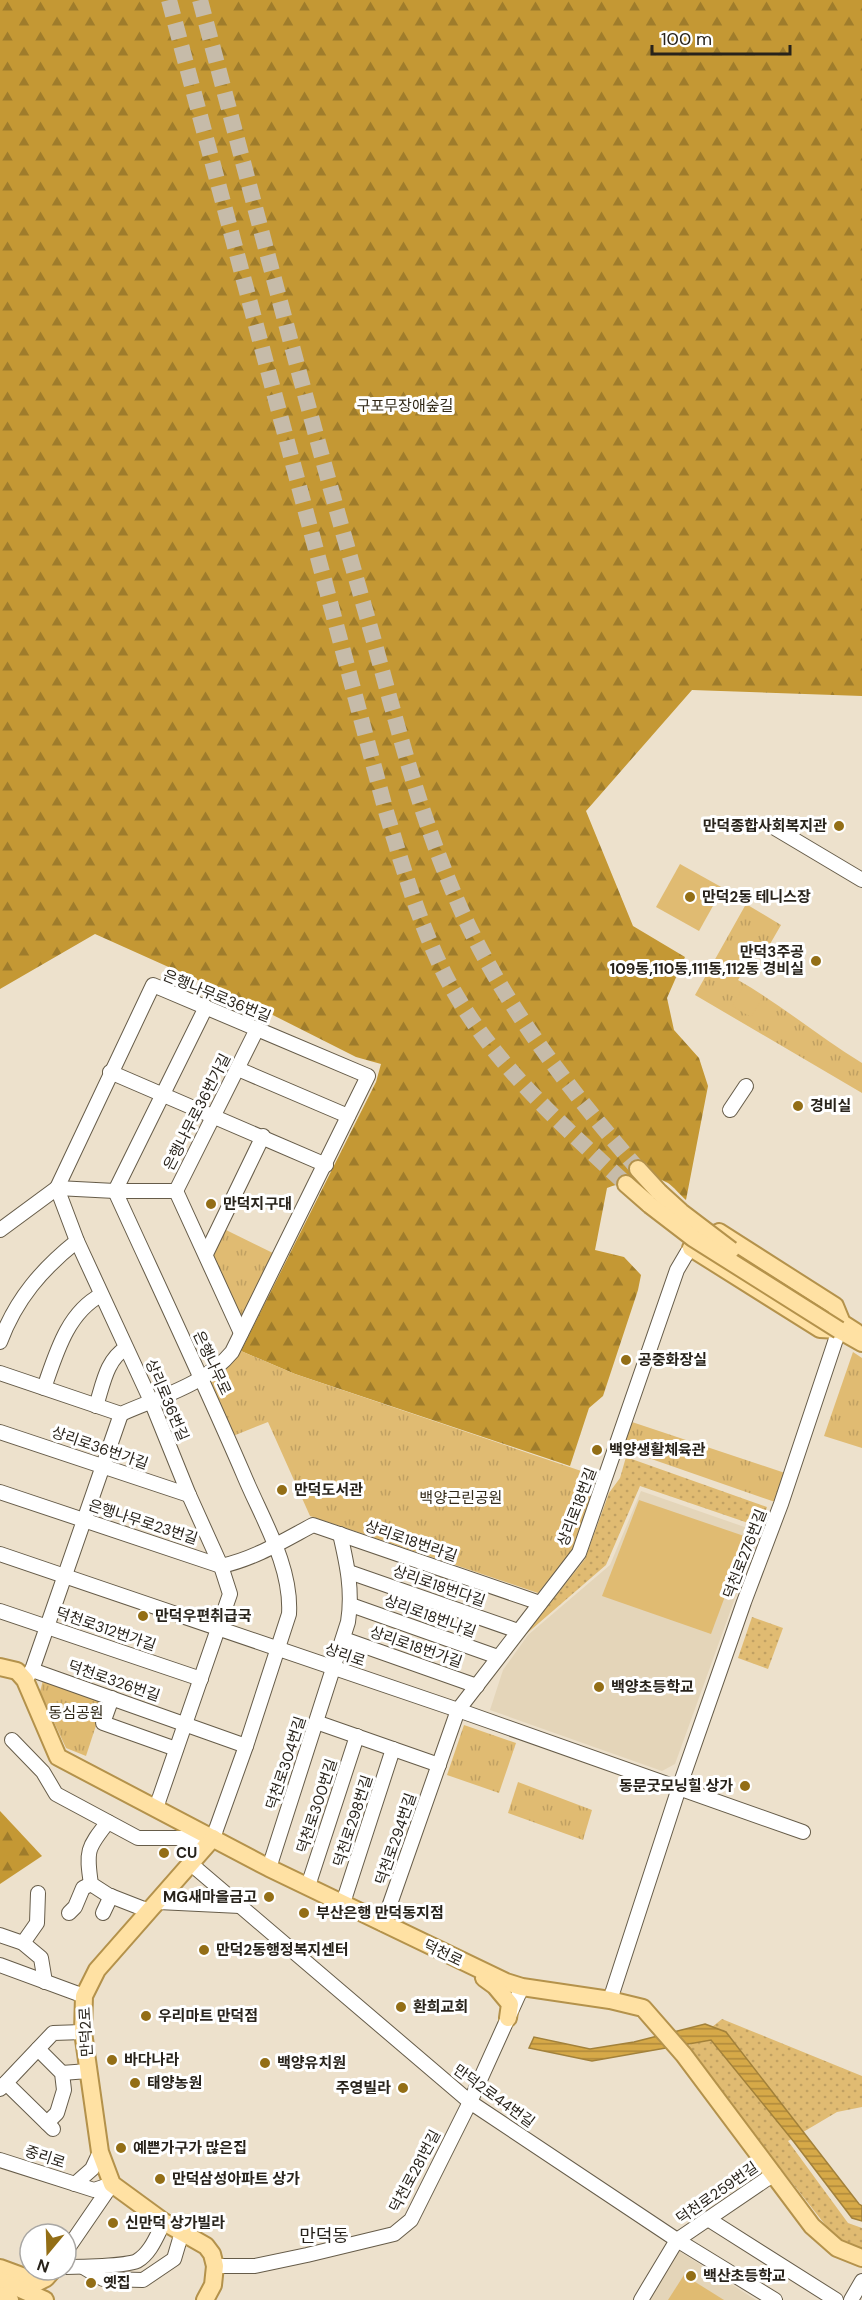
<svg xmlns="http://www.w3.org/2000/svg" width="862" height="2300" font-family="'DM Sans','Noto Sans KR',sans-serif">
  <defs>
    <pattern id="grass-dots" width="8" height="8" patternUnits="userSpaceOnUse" patternTransform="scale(1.5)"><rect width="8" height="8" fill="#e0bb72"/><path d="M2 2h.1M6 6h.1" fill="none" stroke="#c0a062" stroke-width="1.8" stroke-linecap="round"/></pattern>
    <pattern id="forest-firs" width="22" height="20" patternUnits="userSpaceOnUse" patternTransform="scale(1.5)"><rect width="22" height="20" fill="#c49834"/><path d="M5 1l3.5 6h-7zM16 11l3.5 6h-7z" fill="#9f7c2b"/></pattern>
    <pattern id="park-tufts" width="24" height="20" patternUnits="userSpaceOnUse" patternTransform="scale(1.5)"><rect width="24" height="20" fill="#e0bb72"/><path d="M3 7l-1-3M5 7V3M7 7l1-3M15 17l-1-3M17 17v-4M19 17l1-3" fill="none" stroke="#c0a062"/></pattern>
    <pattern id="water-rules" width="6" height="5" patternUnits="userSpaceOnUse" patternTransform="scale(1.5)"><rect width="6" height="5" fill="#d6a948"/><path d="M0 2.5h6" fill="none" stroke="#ae893b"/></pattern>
  </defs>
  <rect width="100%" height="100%" fill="#ede1cc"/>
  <g fill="#e4d5b9">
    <polygon points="641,1491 759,1532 675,1764 662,1771 490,1710 503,1670 528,1635 610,1565"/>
    <polygon points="679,2251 756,2300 649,2300"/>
  </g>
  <g fill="url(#grass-dots)">
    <polygon points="626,1457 767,1507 760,1527 640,1486 606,1565 525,1635 585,1559 609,1493 620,1478"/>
    <polygon points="752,1617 783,1628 768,1669 738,1658"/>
    <polygon points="722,2019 862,2076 862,2107 837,2112 788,2141 848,2223 862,2228 862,2249 838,2241 686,2048"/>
  </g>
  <g fill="url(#forest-firs)">
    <path d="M0,0H862V696L692,690L586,811L633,926L685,957L667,998L674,1030L699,1058L708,1086L686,1200C680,1195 674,1187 668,1183C650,1172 625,1182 607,1188L595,1250L624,1257L641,1275L638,1290L603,1396L589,1408L570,1466L295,1374L241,1351L376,1082L381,1064L356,1057L251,1004L95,934L0,989Z"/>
    <polygon points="0,1811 42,1856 0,1884"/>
  </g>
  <g fill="url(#park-tufts)">
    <path d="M746,904L781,925L766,951L758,947L738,980C782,1005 819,1037 862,1063V1093L695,995Z"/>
    <polygon points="224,1229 277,1255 243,1321 238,1317 211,1258"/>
    <polygon points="241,1351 295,1374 599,1477 573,1549 538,1593 310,1516 268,1422 233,1436 209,1383"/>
    <polygon points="853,1352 862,1358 862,1448 824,1436"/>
    <polygon points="626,1420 785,1473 775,1502 617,1447"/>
    <polygon points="43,1680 105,1698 86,1756 66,1748 40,1692"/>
    <polygon points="464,1725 516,1743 499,1793 447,1775"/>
    <polygon points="518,1782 592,1810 583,1840 508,1813"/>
  </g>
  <g fill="#e0bb72">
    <polygon points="680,864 723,888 699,931 656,907"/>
    <polygon points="744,986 763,997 751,1017 732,1006"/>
    <polygon points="639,1500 747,1537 711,1634 602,1596"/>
    <polygon points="684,2275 724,2300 668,2300"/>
  </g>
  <polygon fill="url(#water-rules)" stroke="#a2813a" stroke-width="1.5" points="705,2024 726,2032 859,2204 862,2206 862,2221 852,2218 794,2142 711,2040 592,2061 529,2048 534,2037 590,2049 634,2042"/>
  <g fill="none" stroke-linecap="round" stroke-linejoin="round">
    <g stroke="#c6bba9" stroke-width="16" stroke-dasharray="16 8" stroke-linecap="butt">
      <path d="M169,0L385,808C401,862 417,916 441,967C483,1054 556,1120 626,1184"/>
      <path d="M200,0C254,202 306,405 364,606C392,703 415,804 455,896C498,998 566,1086 638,1169"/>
    </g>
    <defs>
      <g id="minor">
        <polyline points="768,824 862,880"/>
        <polyline points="238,1069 348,1116"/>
        <polyline points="110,1072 326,1165"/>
        <polyline points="730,1110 746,1086"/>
        <polyline points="115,1191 206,1007"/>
        <polyline points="176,1191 257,1029"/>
        <polyline points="176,1191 241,1333"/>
        <polyline points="0,1230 57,1188 115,1191 176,1191"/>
        <polyline points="206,1254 263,1136"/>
        <path d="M0,1342C16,1299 42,1269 77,1241"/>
        <path d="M0,1373L121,1414C159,1397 205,1385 232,1352L368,1076L153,985L57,1188L77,1241L151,1401L189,1495L221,1566L230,1594L156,1808"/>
        <path d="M44,1388C56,1354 67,1313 101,1295"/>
        <path d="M96,1406C103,1385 106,1360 126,1348"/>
        <polyline points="0,1432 189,1495"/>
        <path d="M0,1492L221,1566C254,1559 283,1541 313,1525L540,1603"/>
        <polyline points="0,1554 458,1710 803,1832"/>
        <polyline points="349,1572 518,1631"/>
        <polyline points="351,1605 498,1657"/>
        <polyline points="0,1611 201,1679"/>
        <polyline points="344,1639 477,1686"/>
        <polyline points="32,1670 246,1746"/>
        <polyline points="25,1680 32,1670 121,1414"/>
        <polyline points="112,1698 103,1723 176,1749"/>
        <polyline points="316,1722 439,1765"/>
        <path d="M12,1740L43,1772L56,1794L138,1838H213L246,1746L289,1614C292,1565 261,1517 243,1473C202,1378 158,1285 115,1191"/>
        <path d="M108,1822C87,1848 86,1851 91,1884L108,1895L149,1911"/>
        <polyline points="191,1864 470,2102 677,2240 775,2300"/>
        <path d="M269,1868L348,1622C353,1591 347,1564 340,1534"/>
        <polyline points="308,1886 357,1736"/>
        <polyline points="158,1902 240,1906"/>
        <polyline points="343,1903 393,1749"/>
        <polyline points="69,1913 75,1907 83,1888 91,1884"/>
        <polyline points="103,1913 111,1896"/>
        <polyline points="383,1924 458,1710 579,1553 677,1270 687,1253 698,1241"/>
        <polyline points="0,1935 23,1943 41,1958 45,1982"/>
        <polyline points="23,1943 37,1923 38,1893"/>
        <polyline points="0,1965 84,1996"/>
        <polyline points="610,2000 679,1788 744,1602 781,1504 839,1330"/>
        <polyline points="38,2049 62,2073 64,2090 57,2113 47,2123"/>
        <polyline points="62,2073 88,2071"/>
        <polyline points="6,2083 53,2129"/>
        <polyline points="0,2089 53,2033 83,2032"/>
        <polyline points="0,2160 94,2190 112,2184"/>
        <polyline points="75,2184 92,2169 100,2152"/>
        <polyline points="708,2219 836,2300"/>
        <polyline points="66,2251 112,2184"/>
        <polyline points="215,2266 255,2266 307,2255 394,2234 411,2220 470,2102 522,1987"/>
        <path d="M66,2267C80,2267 126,2266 137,2261C151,2253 157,2235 164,2222"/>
        <polyline points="83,2267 103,2279 143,2280 174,2259 182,2232"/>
        <polyline points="641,2300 677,2240 774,2174"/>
        <polyline points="851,2300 862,2281"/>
      </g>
      <g id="major">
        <polyline points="638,1169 659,1192"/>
        <polyline points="626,1184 650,1205"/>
        <polyline points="719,1232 835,1306 842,1323 856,1332"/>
        <polyline points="691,1248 820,1329 839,1330 862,1343"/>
        <polyline points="0,1667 17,1671 25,1680 58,1757 269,1868 506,1982 522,1987 610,2000 643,2008 684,2055 812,2226 837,2248 862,2258"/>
        <polyline points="484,1978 495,1986 510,2004 508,2018"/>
        <polyline points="0,2268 38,2282 46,2278 53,2270"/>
        <polyline points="0,2280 45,2300"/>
        <polyline points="0,2295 10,2300"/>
        <polyline points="205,2300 213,2285 215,2266 212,2254 206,2246 164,2222 112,2184 100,2152 83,2032 84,1996 97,1970 213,1838"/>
      </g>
    </defs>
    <use href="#minor" stroke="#665c49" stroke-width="16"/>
    <use href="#major" stroke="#b4924b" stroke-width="20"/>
    <use href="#minor" stroke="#fff" stroke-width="14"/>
    <use href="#major" stroke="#ffe1a3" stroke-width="16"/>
    <defs>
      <g id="major-bridge">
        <polyline points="659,1192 681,1212 731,1250"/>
        <polyline points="650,1205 693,1238 839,1330"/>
      </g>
    </defs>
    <use href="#major-bridge" stroke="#b4924b" stroke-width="20" stroke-linecap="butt"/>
    <use href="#major-bridge" stroke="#ffe1a3" stroke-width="16"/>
  </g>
  <g fill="#936e16" stroke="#fff" stroke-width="2">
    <circle cx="839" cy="826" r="6"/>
    <circle cx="690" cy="897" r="6"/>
    <circle cx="816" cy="961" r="6"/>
    <circle cx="798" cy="1106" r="6"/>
    <circle cx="211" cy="1204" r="6"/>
    <circle cx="626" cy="1360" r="6"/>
    <circle cx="597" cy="1450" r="6"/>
    <circle cx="282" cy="1490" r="6"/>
    <circle cx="143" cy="1616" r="6"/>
    <circle cx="599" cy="1687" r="6"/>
    <circle cx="745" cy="1786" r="6"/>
    <circle cx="164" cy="1853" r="6"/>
    <circle cx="269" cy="1897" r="6"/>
    <circle cx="304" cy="1913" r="6"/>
    <circle cx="204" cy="1950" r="6"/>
    <circle cx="401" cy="2007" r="6"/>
    <circle cx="146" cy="2016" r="6"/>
    <circle cx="112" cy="2060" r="6"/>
    <circle cx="265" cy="2063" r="6"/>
    <circle cx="135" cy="2083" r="6"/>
    <circle cx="403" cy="2088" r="6"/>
    <circle cx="121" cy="2148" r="6"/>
    <circle cx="160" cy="2179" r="6"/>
    <circle cx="113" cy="2223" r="6"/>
    <circle cx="691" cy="2276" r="6"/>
    <circle cx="91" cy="2283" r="6"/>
  </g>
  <g text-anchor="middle" stroke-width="6" stroke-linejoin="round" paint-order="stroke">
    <g font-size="15" fill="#312817" stroke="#fff">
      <text x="405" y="411">구포무장애숲길</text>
      <text x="461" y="1503">백양근린공원</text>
      <text x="76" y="1718">동심공원</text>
    </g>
    <g font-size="15" font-weight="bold" fill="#28231b" stroke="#fff" text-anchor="start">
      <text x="827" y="831" text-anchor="end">만덕종합사회복지관</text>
      <text x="702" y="902">만덕2동 테니스장</text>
      <text x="804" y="957" text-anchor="end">만덕3주공<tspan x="804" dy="17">109동,110동,111동,112동 경비실</tspan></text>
      <text x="810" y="1111">경비실</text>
      <text x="223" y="1209">만덕지구대</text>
      <text x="638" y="1365">공중화장실</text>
      <text x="609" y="1455">백양생활체육관</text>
      <text x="294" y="1495">만덕도서관</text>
      <text x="155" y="1621">만덕우편취급국</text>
      <text x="611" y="1692">백양초등학교</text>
      <text x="733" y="1791" text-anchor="end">동문굿모닝힐 상가</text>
      <text x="176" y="1858">CU</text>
      <text x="257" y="1902" text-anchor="end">MG새마을금고</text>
      <text x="316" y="1918">부산은행 만덕동지점</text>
      <text x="216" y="1955">만덕2동행정복지센터</text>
      <text x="413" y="2012">환희교회</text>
      <text x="158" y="2021">우리마트 만덕점</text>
      <text x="124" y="2065">바다나라</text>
      <text x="277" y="2068">백양유치원</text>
      <text x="147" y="2088">태양농원</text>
      <text x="391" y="2093" text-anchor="end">주영빌라</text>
      <text x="133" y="2153">예쁜가구가 많은집</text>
      <text x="172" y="2184">만덕삼성아파트 상가</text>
      <text x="125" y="2228">신만덕 상가빌라</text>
      <text x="703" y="2281">백산초등학교</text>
      <text x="103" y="2288">옛집</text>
    </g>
    <g font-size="15" fill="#28231b" stroke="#fff">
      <text transform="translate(217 996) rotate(22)" y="5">은행나무로36번길</text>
      <text transform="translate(197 1112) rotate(-63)" y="5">은행나무로36번가길</text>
      <text transform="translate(212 1363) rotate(65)" y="5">은행나무로</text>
      <text transform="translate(167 1400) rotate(67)" y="5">상리로36번길</text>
      <text transform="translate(100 1448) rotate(19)" y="5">상리로36번가길</text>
      <text transform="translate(577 1507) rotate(-69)" y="5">상리로18번길</text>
      <text transform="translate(143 1522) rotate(18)" y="5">은행나무로23번길</text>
      <text transform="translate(411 1541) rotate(19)" y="5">상리로18번라길</text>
      <text transform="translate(745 1554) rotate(-69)" y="5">덕천로276번길</text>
      <text transform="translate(439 1586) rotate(19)" y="5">상리로18번다길</text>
      <text transform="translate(430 1616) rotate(20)" y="5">상리로18번나길</text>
      <text transform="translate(106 1629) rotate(19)" y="5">덕천로312번가길</text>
      <text transform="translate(416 1647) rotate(19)" y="5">상리로18번가길</text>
      <text transform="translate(345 1655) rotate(19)" y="5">상리로</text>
      <text transform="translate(114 1681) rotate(19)" y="5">덕천로326번길</text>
      <text transform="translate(286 1763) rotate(-72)" y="5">덕천로304번길</text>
      <text transform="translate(317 1806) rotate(-72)" y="5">덕천로300번길</text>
      <text transform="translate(353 1821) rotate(-72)" y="5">덕천로298번길</text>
      <text transform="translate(396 1839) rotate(-71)" y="5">덕천로294번길</text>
      <text transform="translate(443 1953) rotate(26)" y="5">덕천로</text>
      <text transform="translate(86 2032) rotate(-93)" y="5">만덕2로</text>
      <text transform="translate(494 2096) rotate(36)" y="5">만덕2로44번길</text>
      <text transform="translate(45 2157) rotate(18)" y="5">중리로</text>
      <text transform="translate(415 2171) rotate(-62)" y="5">덕천로281번길</text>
      <text transform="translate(717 2193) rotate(-35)" y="5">덕천로259번길</text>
    </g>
    <g font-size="18" fill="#28231b" stroke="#fff">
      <text x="324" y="2242">만덕동</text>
    </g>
  </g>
  <g transform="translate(48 2252) rotate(199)"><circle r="28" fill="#ffffff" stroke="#a9a7a4" stroke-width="1.5"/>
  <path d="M0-4.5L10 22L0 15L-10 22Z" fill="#936e16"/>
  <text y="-9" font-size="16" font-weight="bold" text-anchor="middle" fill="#28231b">N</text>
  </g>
  <path d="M652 45v9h138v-9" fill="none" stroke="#28231b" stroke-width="3"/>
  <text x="661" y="45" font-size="18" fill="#28231b" stroke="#ffffff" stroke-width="4.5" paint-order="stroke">100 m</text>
</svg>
